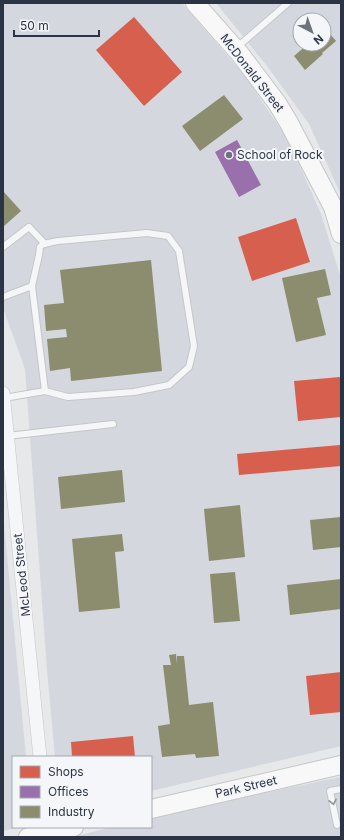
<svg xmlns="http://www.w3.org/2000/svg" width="344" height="840" font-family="Inter,sans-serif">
  <rect width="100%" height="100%" fill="#e6e8ea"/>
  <g fill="#d4d7dd" fill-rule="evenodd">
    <polygon points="3,3 182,3 244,75 289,141 321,214 341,278 341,746 151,791 151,757 55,757 47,670 25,369 3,308"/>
    <path d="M216,3H341V195L309,124L267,66ZM300,20H324V44H300Z"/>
    <polygon points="3,513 26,757 13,757 13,827 21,827 3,831"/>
    <polygon points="341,777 341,837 73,837 112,827 151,827 151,817 172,812"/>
  </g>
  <g fill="#d6604d">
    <polygon points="134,17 182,72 144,106 96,50"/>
    <polygon points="296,218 310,262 252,281 238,237"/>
    <polygon points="340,377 341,417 298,421 294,381"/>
    <polygon points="340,445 341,466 239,475 237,454"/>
    <polygon points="341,672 341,712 310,715 306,676"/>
    <polygon points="133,736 135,757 72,757 71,742"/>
  </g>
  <polygon fill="#9970ab" points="237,140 261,185 239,197 215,152"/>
  <g fill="#8c8c6e">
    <polygon points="325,28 336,41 322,53 323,54 305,70 294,56 308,44 324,44 324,29"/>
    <polygon points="224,95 243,119 200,151 182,126"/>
    <polygon points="3,191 21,211 3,227"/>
    <polygon points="151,260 162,371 71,381 70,368 50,371 47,339 67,337 66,329 46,331 44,305 64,303 60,270"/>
    <polygon points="325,269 331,295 317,298 326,335 296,342 282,278"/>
    <polygon points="122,470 125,502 61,509 58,477"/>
    <polygon points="240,505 245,557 209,561 204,509"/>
    <polygon points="341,517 341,547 313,550 310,520"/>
    <polygon points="122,534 124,551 115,552 120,608 79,612 72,539"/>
    <polygon points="235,572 240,621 214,623 210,574"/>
    <polygon points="341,579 341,609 290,615 287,585"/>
    <polygon points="176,654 177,664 177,656 184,656 189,705 213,702 219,756 196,758 195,754 162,757 158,726 170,724 163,665 171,665 169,655"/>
  </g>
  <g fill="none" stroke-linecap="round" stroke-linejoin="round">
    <defs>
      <g id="lane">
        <polyline points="236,48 288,3"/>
        <polyline points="3,247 29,227 45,244"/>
        <polyline points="32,286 39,255 40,247 43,244 58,241 147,233 168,236 179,251 194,346 189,367 169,385 134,392 68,397 45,391"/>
        <polyline points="3,297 32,286 45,391 4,398"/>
        <polyline points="7,436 113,424"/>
        <polyline points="337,825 330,791 341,789"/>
      </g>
      <polyline id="street" points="3,393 40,757"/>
      <g id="secondary">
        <polyline points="195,3 240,54 277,103 289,123 333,207 341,234"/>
        <polyline points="151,809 341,765"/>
        <polyline points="28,837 74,827"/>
      </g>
    </defs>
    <use href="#lane" stroke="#c4c6c8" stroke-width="8"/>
    <use href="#street" stroke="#c4c6c8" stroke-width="14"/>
    <use href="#secondary" stroke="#c4c6c8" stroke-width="20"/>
    <use href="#lane" stroke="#f5f6f7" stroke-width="6"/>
    <use href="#street" stroke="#f5f6f7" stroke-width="13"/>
    <use href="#secondary" stroke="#f8f8f8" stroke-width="18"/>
  </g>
  <defs><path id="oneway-chevron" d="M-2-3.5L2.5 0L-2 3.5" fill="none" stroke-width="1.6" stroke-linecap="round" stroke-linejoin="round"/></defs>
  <use stroke="#90959e" href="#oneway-chevron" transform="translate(333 802) rotate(78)"/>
  <circle fill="#6c737f" stroke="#f4f6f9" stroke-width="1.5" cx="229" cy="155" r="4"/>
  <g text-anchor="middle" stroke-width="4" stroke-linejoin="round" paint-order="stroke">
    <g font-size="12" fill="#2b3445" stroke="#f4f6f9">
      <text transform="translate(252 73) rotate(52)" y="4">McDonald Street</text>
      <text transform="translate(22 575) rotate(-96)" y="4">McLeod Street</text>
      <text transform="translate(246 787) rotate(-13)" y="4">Park Street</text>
    </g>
    <g font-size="12" fill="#2b3445" stroke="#f4f6f9" text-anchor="start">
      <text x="237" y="159">School of Rock</text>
    </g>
  </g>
  <rect width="344" height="840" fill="none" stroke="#2b3445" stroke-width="8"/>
  <rect x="12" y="756" width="140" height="72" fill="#f4f6f9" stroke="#a4a8b1"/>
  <rect x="20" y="766" width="20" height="12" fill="#d6604d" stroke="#a4a8b1"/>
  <text x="48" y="776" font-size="12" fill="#2b3445">Shops</text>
  <rect x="20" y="786" width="20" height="12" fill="#9970ab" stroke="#a4a8b1"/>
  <text x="48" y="796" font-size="12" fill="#2b3445">Offices</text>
  <rect x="20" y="806" width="20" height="12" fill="#8c8c6e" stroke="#a4a8b1"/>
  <text x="48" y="816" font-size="12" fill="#2b3445">Industry</text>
  <g transform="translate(312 32) rotate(139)"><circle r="19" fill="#f4f6f9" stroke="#a4a8b1"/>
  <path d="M0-3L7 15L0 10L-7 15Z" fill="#6c737f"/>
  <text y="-6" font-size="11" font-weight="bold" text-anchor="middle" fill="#2b3445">N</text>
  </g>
  <path d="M14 30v6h85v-6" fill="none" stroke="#2b3445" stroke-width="2"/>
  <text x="20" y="30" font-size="12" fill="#2b3445" stroke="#f4f6f9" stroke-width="3" paint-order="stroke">50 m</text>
</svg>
